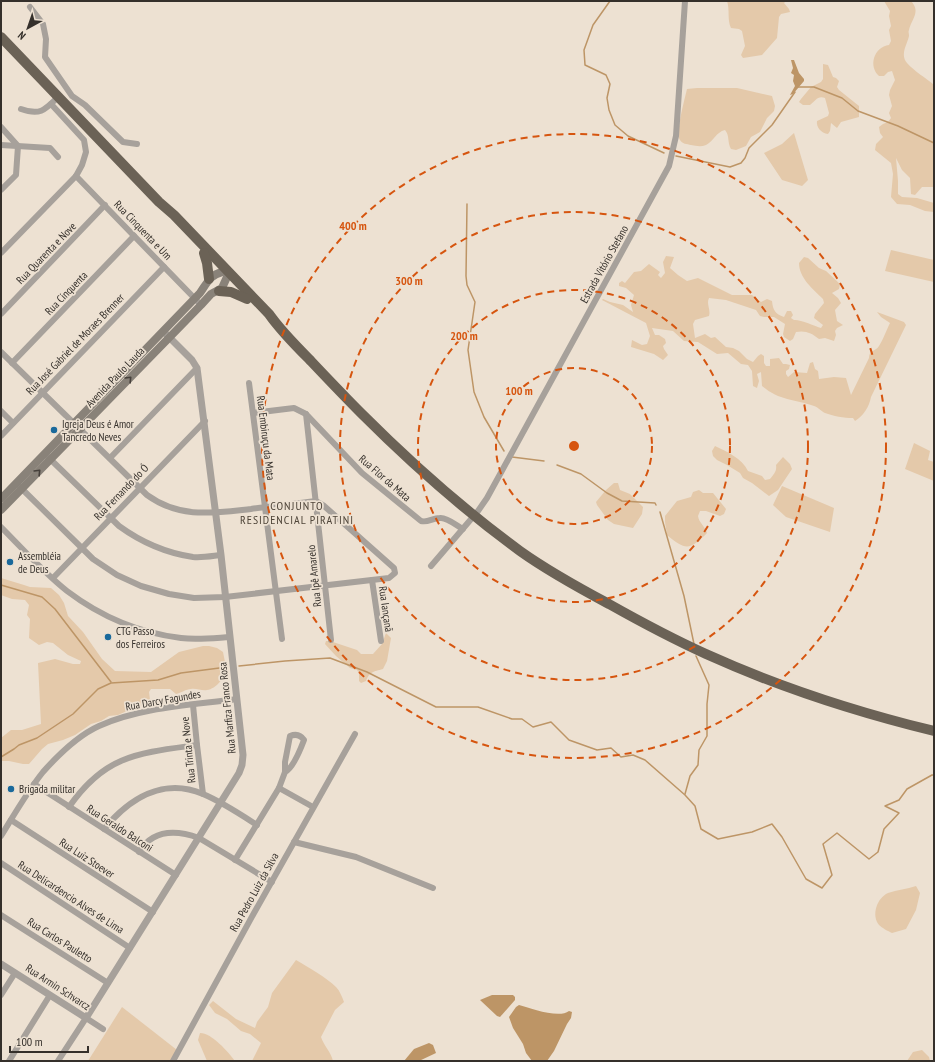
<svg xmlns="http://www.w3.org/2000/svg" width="935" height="1062" font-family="'PT Sans Narrow',sans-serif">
  <rect width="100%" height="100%" fill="#ede1d2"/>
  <g fill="#e4c9aa">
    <path d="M727,1H786L784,3L789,9L790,12L781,14L779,17L777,38L762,55L743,58L741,55L745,46L742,31L739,29L731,28C727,20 730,9 727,1Z"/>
    <path d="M884,1H911C921,12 912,18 909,30C908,32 909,33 909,36C907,45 900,54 907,63C914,71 926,78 934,85V188L933,187H922L915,195L911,194L910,178L902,170L896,158L898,181V194L902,197L917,198L934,203V212L925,211L910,205L897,204L891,197L893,174L891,163L875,150L876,144L883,137L880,133L879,127L883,124L888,122L891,118L889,113L892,106L889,95L890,90L895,80L892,71L888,72L884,76H879C868,66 874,47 889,45L891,41L889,30L891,26L889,16L890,11Z"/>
    <path d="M823,64L828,65L833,77L836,78L839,81L837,87L839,90L859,106V117L841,122L837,128L831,123L830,131L828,134C821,133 816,127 817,121L828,116L829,113L825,98C818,95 815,101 810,105H803L799,102L801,99L811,87L821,82L823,79Z"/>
    <path d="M697,88H737L772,96L775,106L774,111L767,118L760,132L751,137L746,146L736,150L731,149C727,142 730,136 725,130C716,132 714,141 706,145C701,147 696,146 691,145C687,144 682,144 680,140C675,134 685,98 687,89Z"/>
    <polygon points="794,133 808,180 802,186 782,180 764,153 782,144"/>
    <polygon points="891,250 934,260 934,282 885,271"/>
    <path d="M666,256L674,257L670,268L678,275L687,281L698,278L732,295H752L761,302L767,299L772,301C773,310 775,314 784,317L787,311H791L793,315L791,318L794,320C799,319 815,326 821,328L823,325L814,318L815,314L824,303L823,299C813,289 799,278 799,263L804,257L808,258L819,268L826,271L840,284L839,289L832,293L838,298L841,303L835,310L837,321L843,325L837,328L835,331L836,335L834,341L825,338L819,339C812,333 805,330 796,332L793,339L790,341L784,337L783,334L785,324L774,317H764L760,316L756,310L726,300L709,298C706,304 711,310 709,316L695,320L693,324L695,338L705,334L711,338L715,337L726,347L733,348L739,351L747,359L753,362L758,356L761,354L764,356V363L766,366H770V359L779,358L783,364H786L790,365L789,369L786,371V374L788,377L794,372L807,373L810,363L813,362L815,369L818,371L819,379L834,377L846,378L851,395L869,358C869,350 875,352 879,346C883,340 886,331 890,323L881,317L877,312L904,322L906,325L871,397C869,407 864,415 855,421L853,418C844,418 833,416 825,413C821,411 818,407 814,406C794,399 780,401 762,386L761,372L757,374L759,381L757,388L753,386L752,371L748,365L741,364L728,353L717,354L698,342L684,341L673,331L652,328L655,335H659L665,339L666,343L663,346L664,349L668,355L663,360L654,354L631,347L632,340L642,345L647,344L650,336L646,323L602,300L603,299L610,302L623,305L633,312L631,305L634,295L626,288L619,286V283L622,281L625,283L634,272L641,271L649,264L660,272L658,275L661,278L665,273L663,262Z"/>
    <polygon points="914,443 930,451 928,460 934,462 934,481 905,469"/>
    <path d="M715,446C727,452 742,458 748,471L762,476L765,480L770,479C774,474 777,471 776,465L783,457L790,464L792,469L778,490L769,496L752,483L743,478L740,473L727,465L717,460L713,456L712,451Z"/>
    <polygon points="614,483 618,483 620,490 630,494 643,507 642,514 633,528 614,524 608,520 597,505 596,502 606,490"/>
    <polygon points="782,486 834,508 830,532 786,517 773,505"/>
    <path d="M699,490L703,493H713L726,509L724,514L720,516L706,511H700L698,516C699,523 705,526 707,533C690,550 686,551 667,535L665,522V516L677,501L691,497L693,492Z"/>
    <path d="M1,578L24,585L30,587L51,588L59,595L64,603L68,616L83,632L102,659L115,671L151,672L179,652L203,646H209L217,648L223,652C224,657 225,662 226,667C226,677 216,689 207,690C202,691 196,688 191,689C186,689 181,693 176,694L170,689H151L149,692L150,700L147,705L138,706L118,715L109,716L101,721L91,724L75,735L63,740L48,744L42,749L29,764H23L9,761H1V738L11,730H22L41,724L38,663L55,659L73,664H80L81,661L68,655L53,643L47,642L39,645L29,638L30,619L27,615L29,605L25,600L12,599L1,595Z"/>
    <path d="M386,633L391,638L387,661L383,669C373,672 370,671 366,681L361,683L359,681V673L357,670L350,668L336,656L325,644L326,641H330L357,650L361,654H373L382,644Z"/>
    <path d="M916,886L920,893L916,910L906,929L892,933C888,931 882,928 879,925C871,915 877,898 888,893C897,890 907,889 916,886Z"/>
    <path d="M296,960C308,967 327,978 336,987C340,991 342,997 344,1002L335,1010L321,1037C324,1046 331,1052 333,1061H252L261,1043L250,1034L241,1031L227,1019L215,1013L209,1005L213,1001L236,1019L255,1028L257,1022L268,1007L272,993Z"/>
    <polygon points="122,1007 177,1050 171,1061 88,1061"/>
    <path d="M200,1033C212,1033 228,1052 235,1061H207L198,1040Z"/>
    <polygon points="922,1050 929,1057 930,1061 907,1061 913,1052"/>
  </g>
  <g fill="#bd9566">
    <polygon points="791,60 794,60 799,73 804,79 804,81 793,94 790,95 795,86 793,81 794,75 791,73 793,68"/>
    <polygon points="492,995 513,995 515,997 515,1000 500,1017 497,1016 480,1000"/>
    <path d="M519,1005C530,1008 559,1019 569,1011L572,1012L571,1018L567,1024L554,1051L547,1061H532L526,1053L523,1044L513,1028L509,1017L516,1007Z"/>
    <polygon points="429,1043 433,1045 436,1053 419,1061 404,1061 414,1049"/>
  </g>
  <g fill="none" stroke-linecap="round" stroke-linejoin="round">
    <g stroke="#bd9566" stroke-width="1.5">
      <polyline points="610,1 593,25 584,50 585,65 606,75 610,84 607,98 609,110 615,125 628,136 664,153"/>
      <polyline points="798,87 814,87 842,98 858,111 898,126 934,143"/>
      <polyline points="676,156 730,167 741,163 745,158 749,148 772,125 795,92"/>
      <polyline points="467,204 466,276 467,285 475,302 468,350 474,392 484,417 504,451"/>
      <polyline points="512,457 544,461"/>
      <polyline points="557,465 581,474 607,493 622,501 655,503 656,505"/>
      <polyline points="660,512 684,596 694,644"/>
      <polyline points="1,585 42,597 55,609 111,682"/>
      <polyline points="239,666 285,661 330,658 367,672 436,707 478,707 512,719 522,719 533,727 551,722 569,740 597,750 611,748 621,757 633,755 645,760 685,795 695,806 701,829 718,839 752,832 772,824 782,837 806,879 822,888 832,875 823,844 837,833 869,859 878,852 884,829 899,813 885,806 899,800 907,789 932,775 934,775"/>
      <polyline points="1,757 14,749 19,745 37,738 73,714 98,689 111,683 158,680 181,673 227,667"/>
      <polyline points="685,794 690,776 698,765 699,750 707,736 707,704 709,685 696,656"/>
    </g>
    <g stroke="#a7a19b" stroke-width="6">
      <polyline points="30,7 43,24 46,39 45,57 72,96 85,105 123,142 137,144"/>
      <path d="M21,109C40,116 45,110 58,97"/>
      <polyline points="1,127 18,146 16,175 1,190"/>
      <polyline points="1,145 50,148 58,157"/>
      <polyline points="76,176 201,305"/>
      <polyline points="1,253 76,176 82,165 86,152 84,140 51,104"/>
      <polyline points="1,314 105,205"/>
      <path d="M1,352L147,495C180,519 213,513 251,509C273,506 294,504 316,501L323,505L394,568L395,573L389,578L225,597L194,598L169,594L141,586L117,575L93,559L20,487"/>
      <polyline points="12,363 134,236"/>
      <polyline points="249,383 282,639"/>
      <polyline points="1,411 13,423"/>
      <path d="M253,413L294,408L306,414L362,473L421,521C428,523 432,518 440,518C447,517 457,526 463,529"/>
      <polyline points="306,414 331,640"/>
      <polyline points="1,436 164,267"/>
      <path d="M48,457L119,526C141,542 166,553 193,557C202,558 212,556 221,555"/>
      <polyline points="110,458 197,368"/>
      <path d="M1,527C22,548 43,572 67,591C100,616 140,633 181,638C197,640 214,638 230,637"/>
      <polyline points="431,566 478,511 487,498 669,166 676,136 685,1"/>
      <polyline points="53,578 205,421"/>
      <polyline points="372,580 381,641"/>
      <polyline points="193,705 197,745 203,794"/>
      <polyline points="34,784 176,875"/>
      <polyline points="279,788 313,807"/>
      <path d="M69,807C105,755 138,753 197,745"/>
      <polyline points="11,820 153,912"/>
      <path d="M104,829C129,799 163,777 203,794C222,802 240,814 257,825"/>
      <path d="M1,836C14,815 27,792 43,772C59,754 77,736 99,726C140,707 193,705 237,699"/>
      <polyline points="294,842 356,857 433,888"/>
      <path d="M139,852C153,829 177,830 199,838L272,882"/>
      <path d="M235,860L279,788L285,772V762L290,736C295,734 300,734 304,740C301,748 293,768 285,772"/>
      <polyline points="1,863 130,948"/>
      <polyline points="1,915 108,983"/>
      <polyline points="1,995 15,973"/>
      <polyline points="9,1061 50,995"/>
      <polyline points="58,1061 86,1018 103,1029"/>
      <polyline points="173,1061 254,913 355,734"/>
    </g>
    <polyline stroke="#a7a19b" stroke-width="7" points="1,964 86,1018 239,773 242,765 243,755 221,555 197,368 192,360 166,334"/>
    <g stroke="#898279" stroke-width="8">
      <path d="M1,499L200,293C207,283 210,275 222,272"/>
      <polyline points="1,510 201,305 211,294 222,288 227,277"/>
    </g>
    <g stroke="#6b6256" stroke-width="10">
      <path d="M1,37L159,202L174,215L269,314C281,331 295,345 309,359C327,378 344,396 362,414C411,463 464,510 520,551C548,571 579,588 609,604C641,622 673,639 706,654C779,687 856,712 934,731"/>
      <polyline points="204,253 207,263 209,279"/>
      <polyline points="219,291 231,292 247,299"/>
    </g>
  </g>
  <defs><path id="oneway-chevron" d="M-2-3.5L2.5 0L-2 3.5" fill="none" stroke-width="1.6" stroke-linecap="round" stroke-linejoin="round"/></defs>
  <g stroke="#46403b">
    <use href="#oneway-chevron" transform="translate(129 379) rotate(-46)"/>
    <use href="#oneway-chevron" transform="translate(38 472) rotate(-46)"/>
  </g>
  <g fill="none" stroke="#d6550f" stroke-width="2" stroke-dasharray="7 5">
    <circle cx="574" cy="446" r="78"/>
    <circle cx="574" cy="446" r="156"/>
    <circle cx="574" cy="446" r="234"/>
    <circle cx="574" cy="446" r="312"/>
  </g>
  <g fill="#1a699b" stroke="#ede1d2" stroke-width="1.5">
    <circle cx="54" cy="430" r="4"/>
    <circle cx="10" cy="562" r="4"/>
    <circle cx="108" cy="637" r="4"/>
    <circle cx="11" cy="789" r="4"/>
  </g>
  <g text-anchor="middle" stroke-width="3.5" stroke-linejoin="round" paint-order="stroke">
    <g font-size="11" fill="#35302b" stroke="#ede1d2">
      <text transform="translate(143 230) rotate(46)" y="4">Rua Cinquenta e Um</text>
      <text transform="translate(46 253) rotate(-46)" y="4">Rua Quarenta e Nove</text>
      <text transform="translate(604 264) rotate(-61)" y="4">Estrada Vitório Stefano</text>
      <text transform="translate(66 293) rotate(-46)" y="4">Rua Cinquenta</text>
      <text transform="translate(75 344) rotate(-46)" y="4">Rua José Gabriel de Moraes Brenner</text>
      <text transform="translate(115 377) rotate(-46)" y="4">Avenida Paulo Lauda</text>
      <text transform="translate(266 438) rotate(83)" y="4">Rua Embiruçu da Mata</text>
      <text transform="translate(385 478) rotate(41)" y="4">Rua Flor da Mata</text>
      <text transform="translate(121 492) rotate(-46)" y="4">Rua Fernando do Ó</text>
      <text transform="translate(314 576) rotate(-96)" y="4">Rua Ipê Amarelo</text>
      <text transform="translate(386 609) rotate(82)" y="4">Rua Iançanã</text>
      <text transform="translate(163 700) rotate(-10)" y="4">Rua Darcy Fagundes</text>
      <text transform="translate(227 708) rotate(-96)" y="4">Rua Marfiza Franco Rosa</text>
      <text transform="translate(188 750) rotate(-96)" y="4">Rua Trinta e Nove</text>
      <text transform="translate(120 828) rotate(33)" y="4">Rua Geraldo Balconi</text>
      <text transform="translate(87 858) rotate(33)" y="4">Rua Luiz Stoever</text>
      <text transform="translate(254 892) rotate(-61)" y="4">Rua Pedro Luiz da Silva</text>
      <text transform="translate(71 897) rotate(33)" y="4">Rua Delicardencio Alves de Lima</text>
      <text transform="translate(60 940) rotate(32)" y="4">Rua Carlos Pauletto</text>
      <text transform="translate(58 987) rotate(33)" y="4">Rua Armin Schvarcz</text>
    </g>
    <g font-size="11" fill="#35302b" stroke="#ede1d2" text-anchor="start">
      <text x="62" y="428">Igreja Deus é Amor<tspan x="62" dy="13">Tancredo Neves</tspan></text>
      <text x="18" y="560">Assembléia<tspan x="18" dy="13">de Deus</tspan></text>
      <text x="116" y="635">CTG Passo<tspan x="116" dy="13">dos Ferreiros</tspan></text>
      <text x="19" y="793">Brigada militar</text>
    </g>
    <g font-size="12" letter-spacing="1" fill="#4f4539" stroke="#ede1d2">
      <text x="297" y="510">CONJUNTO<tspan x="297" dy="14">RESIDENCIAL PIRATINI</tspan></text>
    </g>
  </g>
  <circle cx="574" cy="446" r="6" fill="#d6550f" stroke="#ede1d2" stroke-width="2"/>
  <g font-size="12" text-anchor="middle" font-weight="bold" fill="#d6550f" stroke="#ede1d2" stroke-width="3.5" stroke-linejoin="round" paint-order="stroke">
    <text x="353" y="230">400 m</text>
    <text x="409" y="285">300 m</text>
    <text x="464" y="340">200 m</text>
    <text x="519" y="395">100 m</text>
  </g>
  <rect width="935" height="1062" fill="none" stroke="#35302b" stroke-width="4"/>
  <g transform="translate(28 28) rotate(220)" stroke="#ede1d2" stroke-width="3" paint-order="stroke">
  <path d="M0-3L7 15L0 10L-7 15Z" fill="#35302b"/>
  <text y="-6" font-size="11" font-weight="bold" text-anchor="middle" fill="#35302b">N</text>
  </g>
  <path d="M10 1046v6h78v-6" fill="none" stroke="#35302b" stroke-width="2"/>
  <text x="16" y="1046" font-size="12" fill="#35302b" stroke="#ede1d2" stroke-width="3" paint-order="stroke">100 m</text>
</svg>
